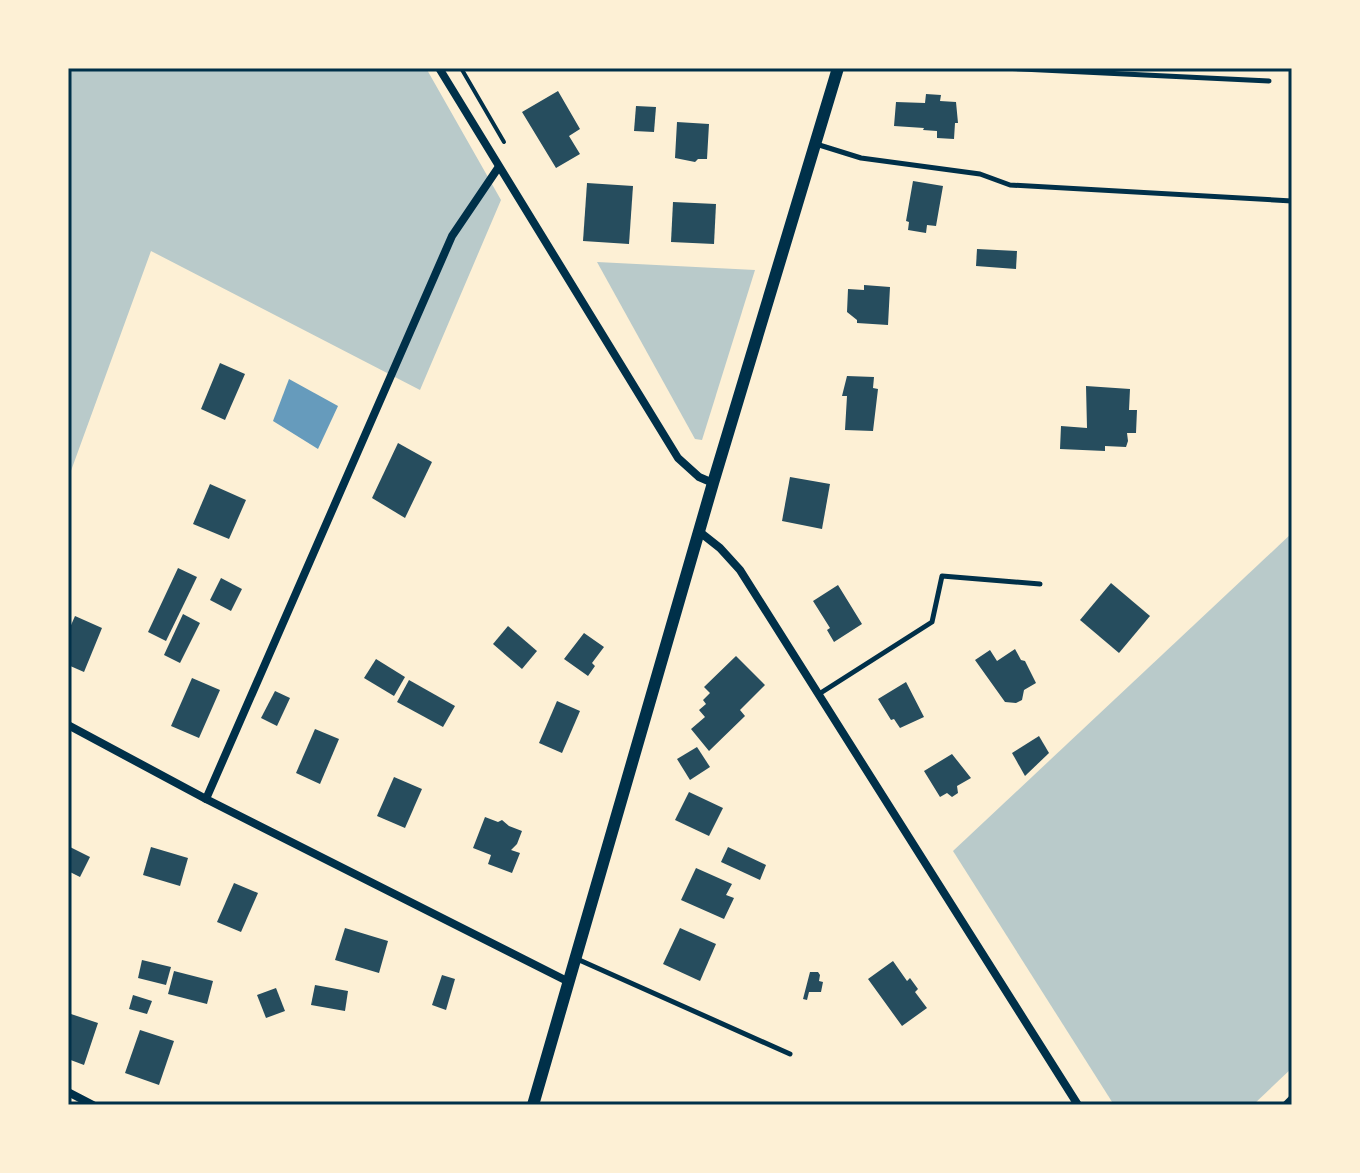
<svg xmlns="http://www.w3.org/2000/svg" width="1360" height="1173" font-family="Karla,sans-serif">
  <rect width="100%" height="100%" fill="#fdf0d5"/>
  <g fill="#b9caca">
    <polygon points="68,68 426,68 501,200 420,390 151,251 68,479"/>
    <polygon points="597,262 755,270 702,440 695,439"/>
    <polygon points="1292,533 1292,1068 1253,1105 1114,1105 953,851"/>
  </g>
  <polygon fill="#669bbc" points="289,379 338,406 318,449 273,421"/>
  <g fill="#264d5e">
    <polygon points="558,91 580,129 569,136 580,154 556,168 522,112"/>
    <polygon points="926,94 941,95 940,101 956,102 958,123 955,123 954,139 937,138 937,131 923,130 924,128 894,126 896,102 925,103"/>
    <polygon points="636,106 656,107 654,132 634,131"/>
    <polygon points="677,122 709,124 707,159 698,159 695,162 675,158"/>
    <polygon points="913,181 943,186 936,226 927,225 926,233 908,230 909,222 906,221"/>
    <polygon points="587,183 633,186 629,244 583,241"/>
    <polygon points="673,202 716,204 714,244 671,242"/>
    <polygon points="977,249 1017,251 1016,269 976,266"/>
    <polygon points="864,285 890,287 888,325 857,323 857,320 847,312 848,289 864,290"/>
    <polygon points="220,363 245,374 225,420 201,409"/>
    <polygon points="847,376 874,377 873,388 878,389 873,431 845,430 847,396 842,396"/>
    <polygon points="1086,386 1130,389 1129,410 1137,410 1136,433 1127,433 1128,441 1126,447 1105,446 1105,451 1060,449 1061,426 1087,428"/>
    <polygon points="398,443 432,462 405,518 372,498"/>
    <polygon points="790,477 830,484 822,529 782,521"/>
    <polygon points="210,484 246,500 229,539 193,524"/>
    <polygon points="178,568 197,577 166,641 148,632"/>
    <polygon points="221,578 242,589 231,611 210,600"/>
    <polygon points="1111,583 1150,616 1119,653 1080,620"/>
    <polygon points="838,585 862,624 834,642 827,630 830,628 813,601"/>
    <polygon points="183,614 200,623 180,663 164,655"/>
    <polygon points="75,616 102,628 84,672 68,665 68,632"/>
    <polygon points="508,626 537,651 522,669 493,644"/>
    <polygon points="584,633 604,647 592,663 595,666 588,676 564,659"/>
    <polygon points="1015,649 1021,660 1025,661 1036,683 1024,690 1022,700 1016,703 1005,702 975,660 990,650 997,661"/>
    <polygon points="736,656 765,685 740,710 745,716 709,751 691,729 705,717 699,710 706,704 703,700 710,693 704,687"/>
    <polygon points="376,659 405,677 394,696 364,678"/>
    <polygon points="192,678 220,690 199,738 171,726"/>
    <polygon points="409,680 455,706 443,727 397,702"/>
    <polygon points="906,682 924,717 900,728 894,719 891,720 878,699"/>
    <polygon points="275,691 290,698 277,726 261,718"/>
    <polygon points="557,701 580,711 562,753 539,743"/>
    <polygon points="315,729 339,739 320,784 296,773"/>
    <polygon points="1039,736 1049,753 1025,776 1012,753"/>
    <polygon points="697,747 710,767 690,780 677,759"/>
    <polygon points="952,754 971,778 957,786 958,793 952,797 947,793 940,797 924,771"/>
    <polygon points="394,777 422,789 405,828 377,816"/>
    <polygon points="689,792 723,808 709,836 675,820"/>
    <polygon points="485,817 498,822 502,820 509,826 522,831 517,844 511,850 520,853 512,873 488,864 491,855 473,848"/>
    <polygon points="68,846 90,857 80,877 68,871"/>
    <polygon points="151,847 188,858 180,886 143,875"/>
    <polygon points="728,847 766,865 760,880 721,862"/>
    <polygon points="696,868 732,884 726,895 734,898 724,919 681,900"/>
    <polygon points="234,883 258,893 241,932 217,922"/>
    <polygon points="345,928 388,941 379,973 335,960"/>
    <polygon points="680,928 716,944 700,981 663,964"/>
    <polygon points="142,960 171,967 166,985 138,978"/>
    <polygon points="893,961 907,981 910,978 918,989 915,992 927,1008 902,1026 868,979"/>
    <polygon points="174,971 213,981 207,1004 168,994"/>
    <polygon points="810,972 818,972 820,975 819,981 823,982 821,992 809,992 807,1000 803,999"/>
    <polygon points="442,975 455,979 446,1010 432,1005"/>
    <polygon points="315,985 348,991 345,1011 311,1005"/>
    <polygon points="276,988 285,1011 266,1018 257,995"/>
    <polygon points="133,995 152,1001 147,1014 129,1009"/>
    <polygon points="68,1013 98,1023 84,1065 68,1059"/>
    <polygon points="140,1030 174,1041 159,1085 125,1073"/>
  </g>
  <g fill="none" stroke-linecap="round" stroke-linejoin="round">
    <polyline stroke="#003049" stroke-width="4" points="461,68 504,142"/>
    <g stroke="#003049" stroke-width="5">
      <polyline points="1001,68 1269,81"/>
      <polyline points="816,144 861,158 980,174 1010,185 1292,201"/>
      <polyline points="819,694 932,622 942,576 1040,584"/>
      <polyline points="577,959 790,1054"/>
    </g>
    <g stroke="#003049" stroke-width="8">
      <polyline points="439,68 678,458 699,477 713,483"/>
      <polyline points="701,533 720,548 740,570 1078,1105"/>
      <polyline points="68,725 206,799 569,982"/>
      <polyline points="206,799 452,236 498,168"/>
      <polyline points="68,1092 93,1105"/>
      <polyline points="1286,1105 1292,1099"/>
    </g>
    <polyline stroke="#003049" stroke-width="12" points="533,1105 713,483 838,68"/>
  </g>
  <rect width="1360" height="1173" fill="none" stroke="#fdf0d5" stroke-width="140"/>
  <rect x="70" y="70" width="1220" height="1033" fill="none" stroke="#003049" stroke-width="3"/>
</svg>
